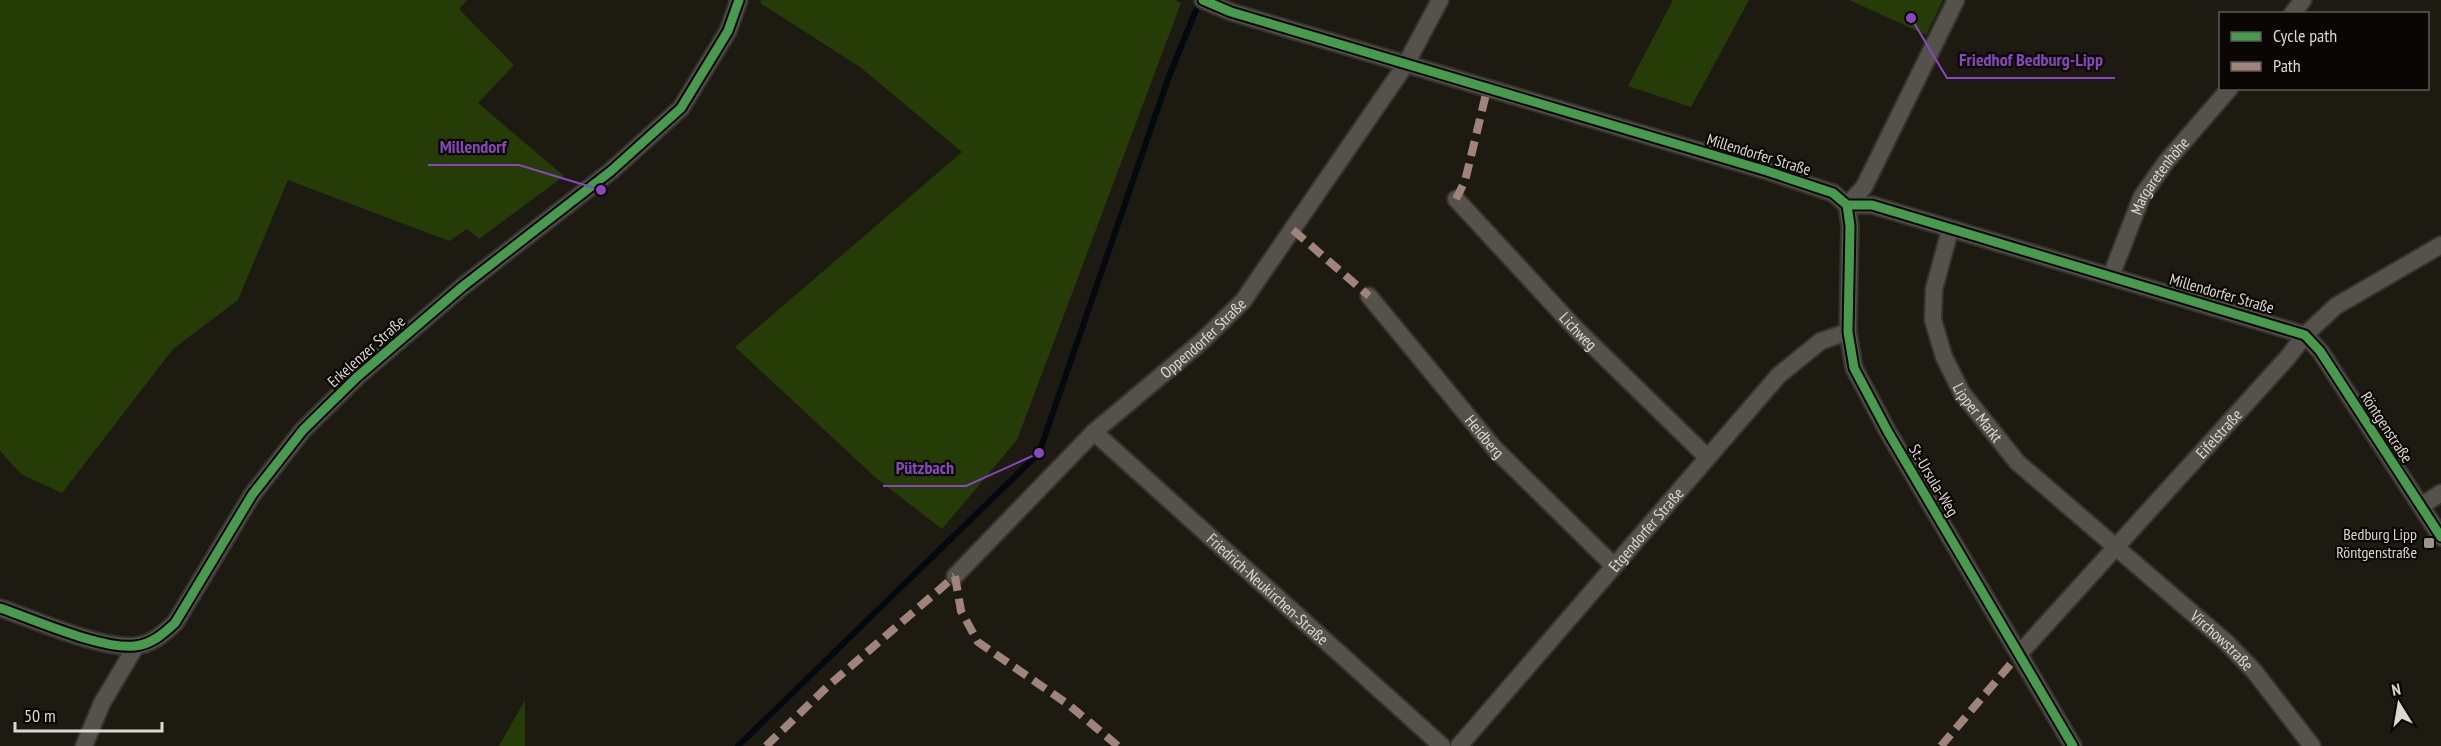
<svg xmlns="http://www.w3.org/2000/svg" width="2441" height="746" font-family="'PT Sans Narrow',sans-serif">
  <rect width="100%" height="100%" fill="#1d1a12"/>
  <g fill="#253c07">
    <polygon points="0,0 467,0 459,9 514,65 478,103 564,176 479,239 467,229 449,241 288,180 238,300 173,349 62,493 21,474 0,451"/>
    <polygon points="761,0 1174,0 1181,3 1017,440 942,529 876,478 735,347 962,152 860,67 760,3"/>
    <polygon points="1673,0 1749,0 1691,107 1628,86"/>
    <polygon points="1849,0 1943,0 1926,35"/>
    <polygon points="525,700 525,746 499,746"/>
  </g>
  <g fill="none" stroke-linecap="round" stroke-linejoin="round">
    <polyline stroke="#04090f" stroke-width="6" points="738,746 1039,453 1168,79 1196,10"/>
    <defs>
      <g id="minor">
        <polyline points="1203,0 1231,12 1767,171 1833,193 1847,205 1872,205 2305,335 2320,351 2441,537"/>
        <polyline points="2292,14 2303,0"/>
        <path id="s1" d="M1456,199L1577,330L1707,457"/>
        <polyline points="1847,205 1850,226 1848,332 1854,368 1888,432 2073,746"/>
        <polyline points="1847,205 1864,187 1956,0"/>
        <path id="s2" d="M1950,230L1934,289L1933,320L1944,357L1962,393L2017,462L2226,642L2254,671L2312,746"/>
        <path id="s3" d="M2111,276L2142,196L2166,162L2230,88"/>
        <path id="s4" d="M1369,296L1495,449L1613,565"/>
        <path id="s5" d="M1094,432L1442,746"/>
        <polyline points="2421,506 2441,493"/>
        <path id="s6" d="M955,576L1094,432L1201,342L1243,301L1406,64L1440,0"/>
        <path d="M0,608C33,619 102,650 135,646C152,644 163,634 175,623L252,495L303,430L357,377L462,287L611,171L681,108L728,31L739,0"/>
        <path id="s7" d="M2020,653L2288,357L2305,335L2336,306L2441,245"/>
        <polyline points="84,746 102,703 136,646"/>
        <path id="s8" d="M1459,746L1779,375L1821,341L1848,332"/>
      </g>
    </defs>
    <use href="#minor" stroke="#36332e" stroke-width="20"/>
    <use href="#minor" stroke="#55524b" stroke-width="16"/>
    <g stroke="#a18479" stroke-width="8" stroke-dasharray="15 8" stroke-linecap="butt">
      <polyline points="1456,199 1465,181 1487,90"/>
      <polyline points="1293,230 1369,296"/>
      <polyline points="955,576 961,611 978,642 1069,705 1118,746"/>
      <polyline points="766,746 828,686 955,576"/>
      <polyline points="1941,746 2020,653"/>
    </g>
    <defs>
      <g id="cycleway">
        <polyline points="1203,0 1231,12 1767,171 1833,193 1847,205 1872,205 2305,335 2320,351 2441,537"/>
        <polyline points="1847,205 1850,226 1848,332 1854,368 1888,432 2073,746"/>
        <path d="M0,608C33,619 102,650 135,646C152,644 163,634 175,623L252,495L303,430L357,377L462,287L611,171L681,108L728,31L739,0"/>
      </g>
    </defs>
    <use href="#cycleway" stroke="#090603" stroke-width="13"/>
    <use href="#cycleway" stroke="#469c4c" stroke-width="9"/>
  </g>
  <rect fill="#9a968e" stroke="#090603" stroke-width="2" x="2423" y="537" width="12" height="12" rx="3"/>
  <g text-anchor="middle" stroke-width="4.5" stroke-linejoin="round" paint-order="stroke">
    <g font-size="16" fill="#ddd9d0" stroke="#090603">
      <text transform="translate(1759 154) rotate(17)" y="6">Millendorfer Straße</text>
      <text dy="6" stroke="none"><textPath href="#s3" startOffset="112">Margaretenhöhe</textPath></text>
      <text transform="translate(2222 293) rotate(16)" y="6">Millendorfer Straße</text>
      <text dy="6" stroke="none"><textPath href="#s1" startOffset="180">Lichweg</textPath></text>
      <text dy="6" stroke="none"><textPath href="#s6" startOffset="344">Oppendorfer Straße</textPath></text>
      <text transform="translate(366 351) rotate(-42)" y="6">Erkelenzer Straße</text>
      <text dy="6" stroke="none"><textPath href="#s2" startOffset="196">Lipper Markt</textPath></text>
      <text transform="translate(2387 427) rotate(57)" y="6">Röntgenstraße</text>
      <text dy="6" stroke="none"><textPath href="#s7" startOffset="296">Eifelstraße</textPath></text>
      <text dy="6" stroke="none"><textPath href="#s4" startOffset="182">Heidberg</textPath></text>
      <text transform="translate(1934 480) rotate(59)" y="6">St.-Ursula-Weg</text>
      <text dy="6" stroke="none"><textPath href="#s8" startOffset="286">Etgendorfer Straße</textPath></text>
      <text dy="6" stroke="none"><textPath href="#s5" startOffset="234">Friedrich-Neukirchen-Straße</textPath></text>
      <text dy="6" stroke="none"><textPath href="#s2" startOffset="531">Virchowstraße</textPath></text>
    </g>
    <g font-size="16" fill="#ddd9d0" stroke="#090603" text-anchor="end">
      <text x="2417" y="540">Bedburg Lipp<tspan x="2417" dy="18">Röntgenstraße</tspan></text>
    </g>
  </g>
  <path fill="none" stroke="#8a46c2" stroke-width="2" d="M1911 18L1947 78H2115M601 190L519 165H428M1039 453L966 486H883"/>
  <g fill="#8a46c2" stroke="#090603" stroke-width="2">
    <circle cx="1911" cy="18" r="6"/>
    <circle cx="601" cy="190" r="6"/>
    <circle cx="1039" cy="453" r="6"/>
  </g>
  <g font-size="18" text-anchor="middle" font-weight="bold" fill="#8a46c2" stroke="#090603" stroke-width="4.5" stroke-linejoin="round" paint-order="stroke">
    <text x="2031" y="66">Friedhof Bedburg-Lipp</text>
    <text x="473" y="153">Millendorf</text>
    <text x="925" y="474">Pützbach</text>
  </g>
  <rect x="2219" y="12" width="210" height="78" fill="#090603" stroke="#5e5a55" stroke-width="1.5"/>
  <rect x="2231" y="32" width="30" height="9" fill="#469c4c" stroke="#5e5a55" stroke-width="1.5"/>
  <text x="2273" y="42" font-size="18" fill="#ddd9d0">Cycle path</text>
  <rect x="2231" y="62" width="30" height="9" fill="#a18479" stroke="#5e5a55" stroke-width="1.5"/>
  <text x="2273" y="72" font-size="18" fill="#ddd9d0">Path</text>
  <g transform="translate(2399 704) rotate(349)" stroke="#090603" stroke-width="4.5" paint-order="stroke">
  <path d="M0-4.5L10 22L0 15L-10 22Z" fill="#ddd9d0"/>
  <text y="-9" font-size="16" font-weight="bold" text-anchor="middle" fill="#ddd9d0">N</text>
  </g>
  <path d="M15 722v9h147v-9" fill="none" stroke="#ddd9d0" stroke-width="3"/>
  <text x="24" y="722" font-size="18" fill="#ddd9d0" stroke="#090603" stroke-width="4.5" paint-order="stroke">50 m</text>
</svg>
